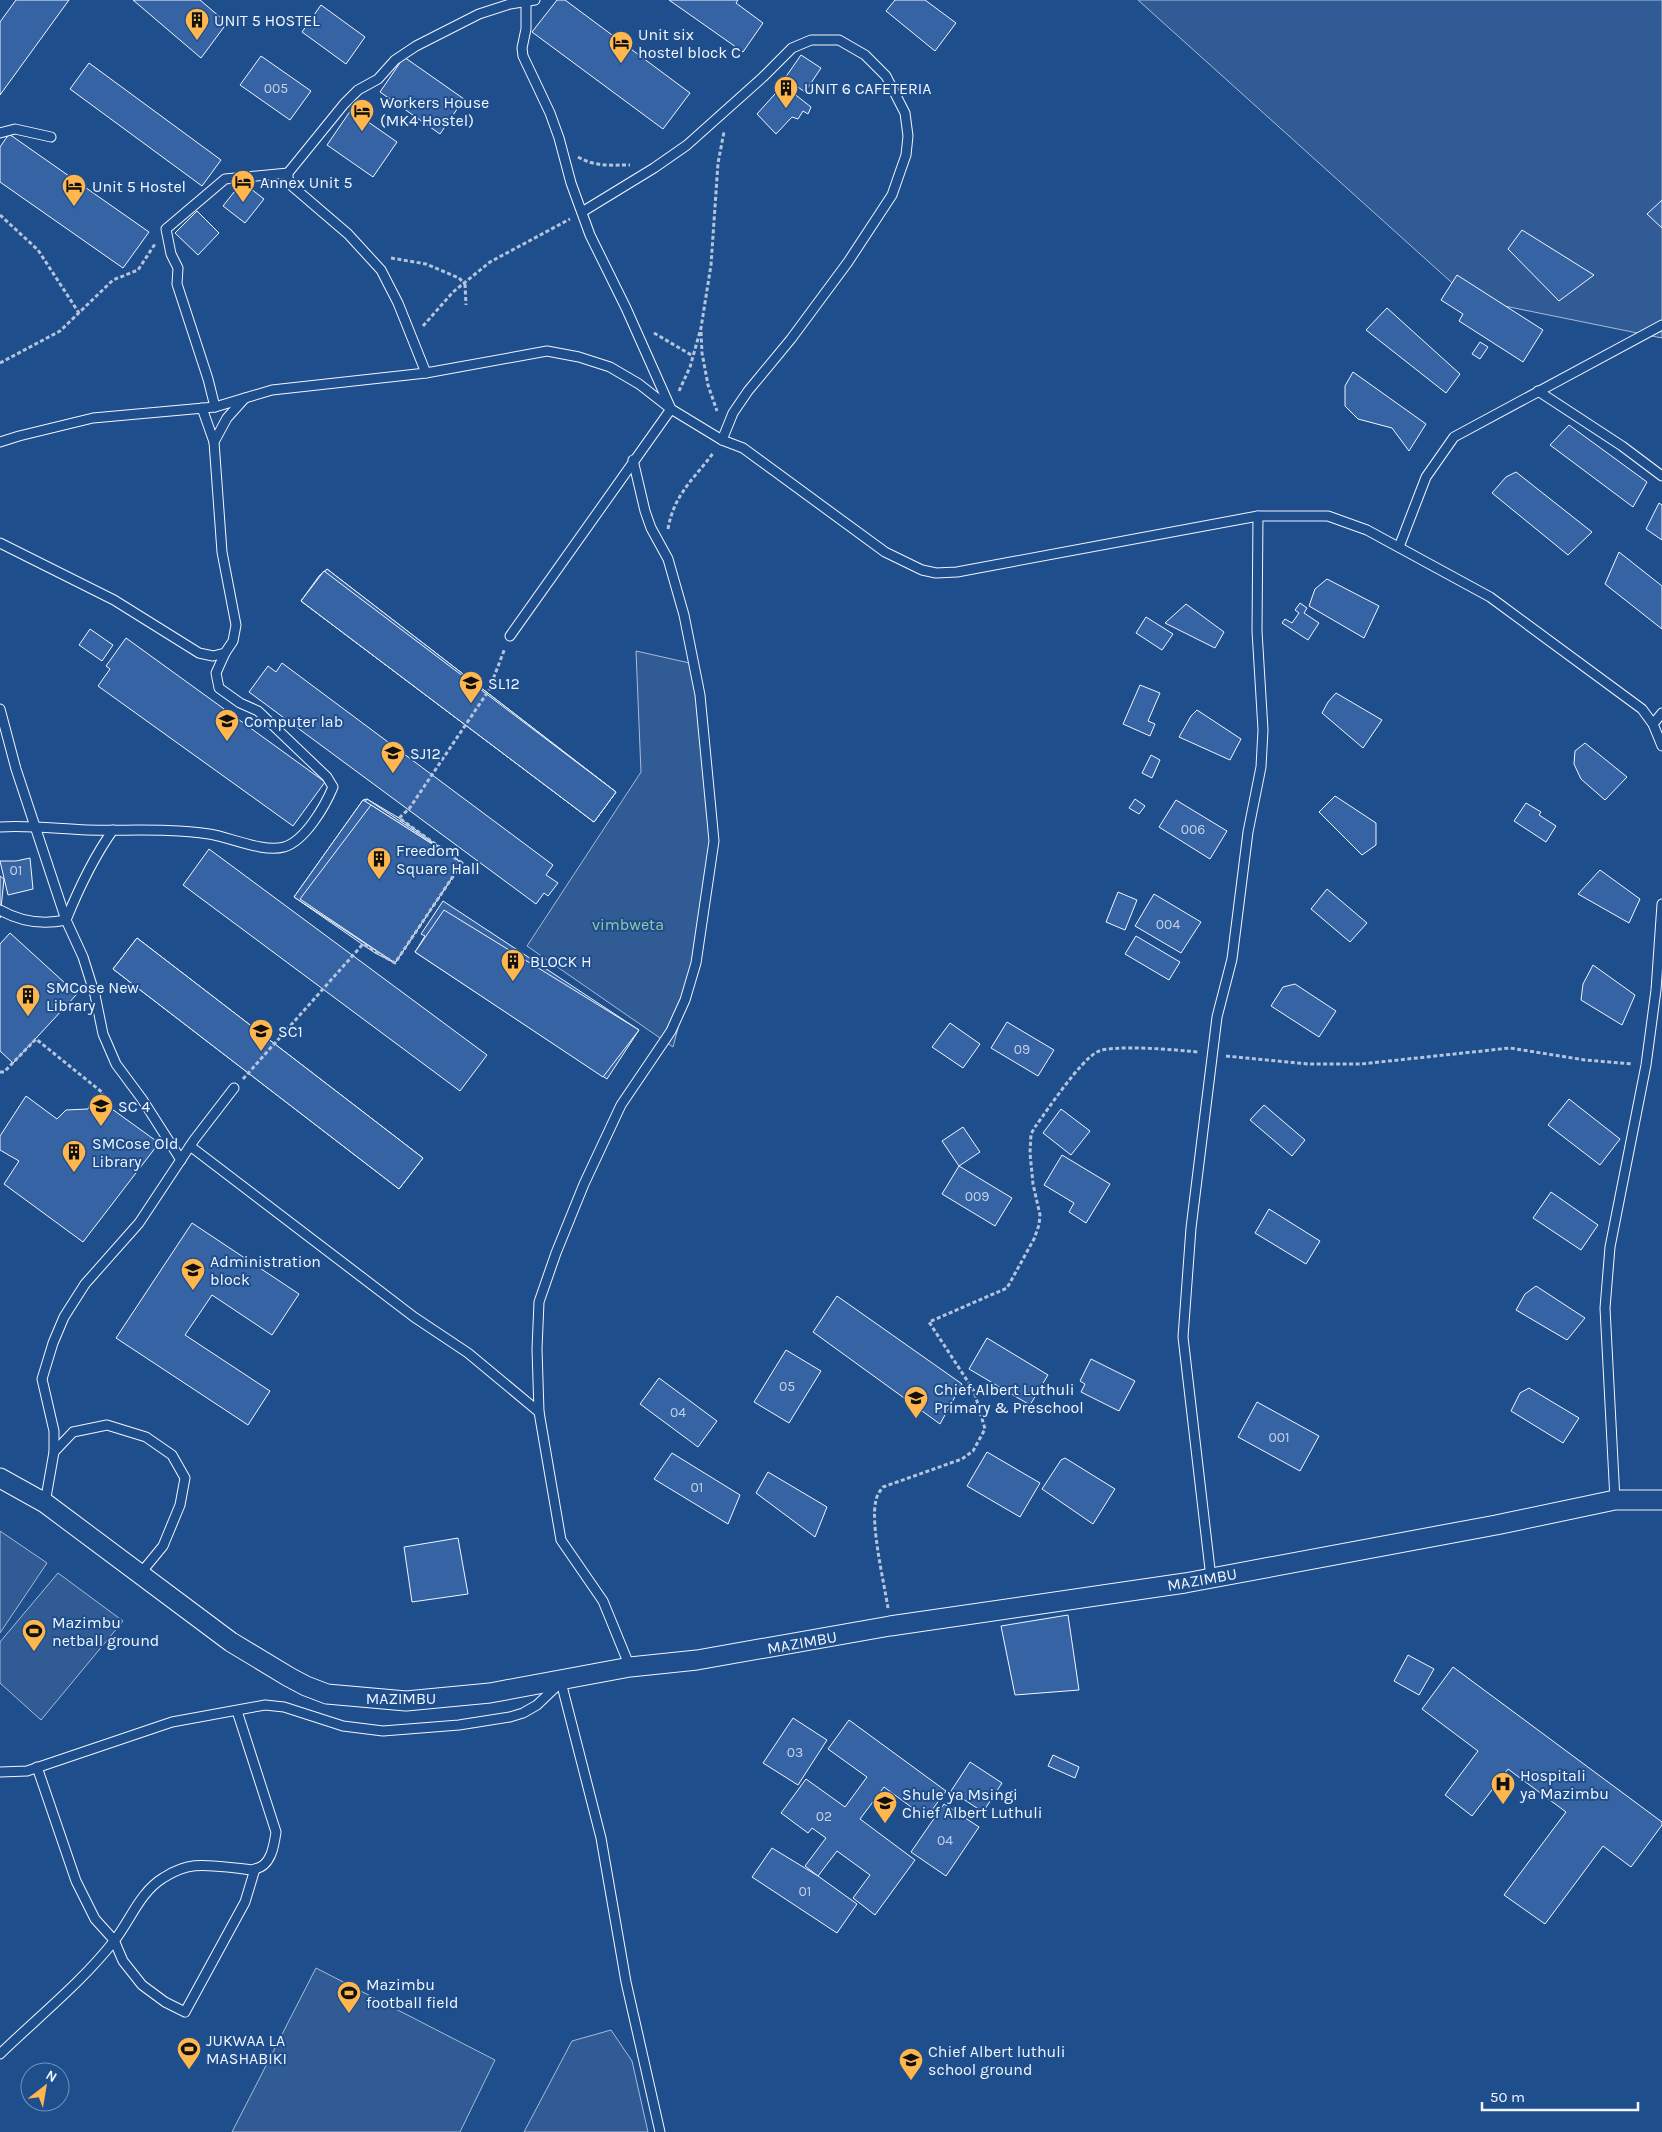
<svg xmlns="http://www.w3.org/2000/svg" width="1662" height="2132" font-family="Karla,sans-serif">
  <rect width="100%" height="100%" fill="#1f4e8c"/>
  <g fill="#305b95" stroke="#a8bbd7">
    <polygon points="1138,0 1662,0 1662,338 1470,299"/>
    <polygon points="636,651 694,664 713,850 698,952 673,1047 527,946 641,772"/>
    <polygon points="0,1531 47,1563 0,1633"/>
    <polygon points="58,1573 123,1621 41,1720 0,1683 0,1642"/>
    <polygon points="316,1968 495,2060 460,2132 232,2132"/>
    <polygon points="611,2030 632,2061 648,2132 524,2132 572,2041"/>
  </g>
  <g fill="#3563a3" stroke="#f2f6ff">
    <polygon points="16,0 69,0 0,95 0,22"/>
    <polygon points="133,0 200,0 227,23 201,58"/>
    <polygon points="557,0 565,0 690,93 663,129 532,32"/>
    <polygon points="669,0 738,0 736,3 763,23 743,52"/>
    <polygon points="895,0 925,0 956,23 935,51 886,11"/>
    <polygon points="321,5 365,37 346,64 302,32"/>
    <polygon points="801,55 821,68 805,92 785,78"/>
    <polygon points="261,56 311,91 290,120 240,85"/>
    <polygon points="404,57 464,99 440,134 380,92"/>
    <polygon points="89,63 221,160 202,186 70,89"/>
    <polygon points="783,85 811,107 808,114 803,111 798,119 792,117 776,134 757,114"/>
    <polygon points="351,110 397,142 373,177 327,145"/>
    <polygon points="9,134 149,232 123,268 0,182 0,147"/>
    <polygon points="242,182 264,199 245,223 223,206"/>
    <polygon points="1662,200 1662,228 1647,214"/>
    <polygon points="197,211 219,233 198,255 175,233"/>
    <polygon points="1522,230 1594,275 1559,301 1508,249"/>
    <polygon points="1457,275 1543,330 1523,362 1459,321 1463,314 1441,300"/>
    <polygon points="1387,308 1460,374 1446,393 1366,330"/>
    <polygon points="1480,342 1488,347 1480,359 1472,354"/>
    <polygon points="1353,372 1426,424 1409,451 1392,428 1358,419 1345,406 1345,386"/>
    <polygon points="1569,425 1647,482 1633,507 1550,445"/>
    <polygon points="1516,472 1592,532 1568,555 1492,493 1506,477"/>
    <polygon points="1659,503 1662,505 1662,540 1646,529"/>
    <polygon points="1619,552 1662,586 1662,629 1605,584"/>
    <polygon points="327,569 616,792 594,822 301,601 319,576"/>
    <polygon points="327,569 616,792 594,822 301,601"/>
    <polygon points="324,571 616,792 594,822 301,601"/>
    <polygon points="1327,579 1379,606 1364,638 1309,606 1315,589"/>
    <polygon points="1300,603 1307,608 1304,613 1319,623 1308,640 1282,623 1285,619 1292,623 1299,613 1295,610"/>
    <polygon points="1186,604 1224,632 1215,648 1165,623"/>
    <polygon points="1146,617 1173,634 1162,650 1136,633"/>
    <polygon points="90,629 113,645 102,661 79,645"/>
    <polygon points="126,638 325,782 293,826 98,686 110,669 106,666"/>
    <polygon points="282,663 553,865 546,875 558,883 548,896 544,893 536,904 249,692 268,666 276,672"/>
    <polygon points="1140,685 1160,693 1148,721 1155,724 1150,736 1123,724"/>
    <polygon points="1336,693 1382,720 1363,748 1322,713 1328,702"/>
    <polygon points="1197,710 1241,739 1230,760 1179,737 1191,716"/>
    <polygon points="1585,743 1627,777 1605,800 1581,779 1574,764 1575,751"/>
    <polygon points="1151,755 1160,760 1152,778 1142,773"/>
    <polygon points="1335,796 1376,823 1376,845 1362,855 1319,812"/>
    <polygon points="367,799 399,818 462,863 395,963 375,953 294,897 363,800"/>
    <polygon points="367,799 462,863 395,963 300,899"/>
    <polygon points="1135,799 1145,806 1139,814 1129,808"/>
    <polygon points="363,800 462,863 395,963 294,897"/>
    <polygon points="1176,800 1227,831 1210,859 1159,827"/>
    <polygon points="1526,803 1541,812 1539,815 1556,826 1546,842 1514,821"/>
    <polygon points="371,805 462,863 395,963 300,899"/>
    <polygon points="209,849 487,1055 460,1091 183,885"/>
    <polygon points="30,858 33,889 8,895 0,861 16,861"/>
    <polygon points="1600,870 1640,899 1629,923 1578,894"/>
    <polygon points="0,876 4,879 0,918"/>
    <polygon points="1327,889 1367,923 1350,942 1311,909"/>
    <polygon points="1118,892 1137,900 1125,930 1106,922"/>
    <polygon points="1154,894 1201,922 1181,953 1135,926"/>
    <polygon points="443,901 639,1030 607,1079 415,952 425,936 421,934"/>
    <polygon points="444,910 639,1030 603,1077 415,952"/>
    <polygon points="10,933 77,994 13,1063 0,1051 0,944"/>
    <polygon points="1136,936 1180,962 1169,980 1125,954"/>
    <polygon points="137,938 423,1158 399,1189 113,969"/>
    <polygon points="137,938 423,1158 399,1189 113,969"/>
    <polygon points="1593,965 1635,995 1622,1025 1581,1000 1583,984"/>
    <polygon points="1295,984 1336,1011 1319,1037 1271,1006 1283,987"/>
    <polygon points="1007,1022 1054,1050 1038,1076 991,1048"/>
    <polygon points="950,1023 980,1044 963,1068 932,1047"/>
    <polygon points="26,1096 57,1119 66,1110 88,1109 94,1096 159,1143 83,1242 4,1184 19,1161 0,1150 0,1136"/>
    <polygon points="1569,1099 1620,1139 1600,1165 1548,1125"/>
    <polygon points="1264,1105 1305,1140 1292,1156 1250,1120"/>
    <polygon points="1061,1109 1090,1131 1071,1155 1043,1133"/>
    <polygon points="963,1127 980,1152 959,1166 942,1141"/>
    <polygon points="1062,1155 1110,1184 1086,1223 1069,1212 1074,1203 1044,1185"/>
    <polygon points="959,1166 1012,1198 995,1226 942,1194"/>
    <polygon points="1551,1192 1598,1225 1581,1250 1533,1218"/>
    <polygon points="1269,1209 1320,1241 1306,1264 1255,1233"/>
    <polygon points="192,1223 299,1294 272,1335 212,1295 185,1335 270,1391 248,1425 116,1338"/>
    <polygon points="1536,1286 1585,1318 1567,1340 1516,1310 1525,1294"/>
    <polygon points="837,1296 962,1384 940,1424 813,1332"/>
    <polygon points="987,1338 1048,1375 1030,1405 969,1369"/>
    <polygon points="786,1350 821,1371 789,1423 754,1402"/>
    <polygon points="1091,1359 1135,1381 1119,1411 1081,1392 1085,1384 1080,1381"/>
    <polygon points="659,1378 717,1421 698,1447 640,1404"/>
    <polygon points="1529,1388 1579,1418 1563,1443 1511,1411 1520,1393"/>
    <polygon points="1257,1402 1319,1436 1300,1471 1238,1437"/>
    <polygon points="987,1452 1040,1483 1020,1517 967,1486"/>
    <polygon points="672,1453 740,1495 728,1524 654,1479"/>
    <polygon points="1065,1458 1115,1489 1093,1524 1042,1489 1061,1460"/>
    <polygon points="768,1472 827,1507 815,1537 756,1493"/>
    <polygon points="458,1538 468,1594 412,1602 404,1547"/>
    <polygon points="1068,1615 1079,1690 1015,1695 1001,1626"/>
    <polygon points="1408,1655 1434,1669 1419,1695 1394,1681"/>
    <polygon points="1453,1667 1662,1822 1662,1825 1631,1867 1603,1846 1545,1924 1504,1895 1566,1812 1508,1769 1472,1816 1445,1795 1478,1751 1422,1709"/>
    <polygon points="793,1718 827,1740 798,1785 763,1763"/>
    <polygon points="849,1720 946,1791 926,1818 884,1787 860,1819 915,1860 875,1915 853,1898 870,1875 837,1851 818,1876 805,1866 826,1838 812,1828 808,1833 781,1813 806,1779 845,1807 867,1777 828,1749"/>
    <polygon points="1053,1755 1079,1767 1075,1778 1048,1766"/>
    <polygon points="970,1762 1002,1783 983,1812 951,1791"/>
    <polygon points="944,1804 979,1827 946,1876 911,1852"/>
    <polygon points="772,1848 818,1876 857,1904 837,1933 752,1877"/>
  </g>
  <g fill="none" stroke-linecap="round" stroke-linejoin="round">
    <defs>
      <g id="service">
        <polyline points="0,133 15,129 51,137"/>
        <polyline points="582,212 654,168 687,145 763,77 792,48 811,40 839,40 865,55 886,76 905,113 908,136 906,155 892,195 848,262 791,339 748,391 733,413 722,440"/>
        <polyline points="426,373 398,303 381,270 348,234 292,186 288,178 288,173 344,104 358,90 378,79 395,60 416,46 479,14 510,4 535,0"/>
        <polyline points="1538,391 1622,446 1662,476"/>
        <polyline points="215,407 208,379 177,284 178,268 171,254 166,229 225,179 288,173"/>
        <polyline points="202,408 214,442"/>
        <polyline points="0,442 19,436 93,418 215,407 272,390 426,373 547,351 579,357 610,367 639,384 671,409 722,440 743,448 885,552 922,570 936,573 957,572 1258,516 1328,516 1367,530 1490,597 1642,709 1653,724 1662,746"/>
        <polyline points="0,543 114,600 199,653 213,656 225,653 233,641 236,625 222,552 214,442 227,418 245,398"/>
        <polyline points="1399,547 1426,477 1454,437 1662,325"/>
        <polyline points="510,636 671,409 626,308 590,235 571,183 559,138 550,113 523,56 522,48 526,29 526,2"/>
        <polyline points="0,709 16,769 66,920 83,957 95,995 103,1034 116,1064 142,1099 181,1160"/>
        <polyline points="1653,724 1662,713"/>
        <path d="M0,827C29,825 58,829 87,830C128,831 170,828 209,834C230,837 263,853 284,847C305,841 325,806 333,787L327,777L258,711L240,703L219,688L216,673L225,653"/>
        <path d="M0,910C21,922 42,925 66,920C79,888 93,858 113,830"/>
        <polyline points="190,1146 414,1317 468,1353 539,1412"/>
        <polyline points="54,1452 73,1432 107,1425 146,1437 172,1455 185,1478 180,1505 163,1546 140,1574"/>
        <polyline points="1615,1500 1605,1308 1610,1247 1646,1065 1656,990 1662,904"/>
        <polyline points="45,1503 54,1452 54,1431 42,1379 53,1343 64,1317 85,1284 139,1223 194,1140 234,1088"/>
        <polyline points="1211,1578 1183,1337 1191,1228 1217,1017 1232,959 1248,832 1261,767 1263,730 1257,631 1258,516"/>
        <polyline points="630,1667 603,1601 561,1540 539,1412 537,1349 539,1302 556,1253 584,1184 621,1105 671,1031 685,1000 696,963 714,841 700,695 684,615 668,559 651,528 645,511 633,460"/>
        <polyline points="561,1682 601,1838 626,1982 660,2132"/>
        <polyline points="37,1767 76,1881 95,1919 114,1940 123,1961 142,1985 165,2002 185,2012 245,1902 255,1869"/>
        <polyline points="0,1772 27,1771 172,1722 265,1705 284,1707 343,1726 383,1731 459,1725 510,1717 523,1713 537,1705 561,1682"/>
        <path d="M0,2054C37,2018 83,1981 114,1941C130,1921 140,1892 163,1878C189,1861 206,1865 236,1868C241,1868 250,1871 255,1869C271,1866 274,1846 276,1832L237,1711"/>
      </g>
      <polyline id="minor" points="0,1478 45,1503 231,1642 289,1677 306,1686 327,1694 406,1701 490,1693 630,1667 697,1660 890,1626 1185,1583 1496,1525 1615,1500 1662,1500"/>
    </defs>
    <use href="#service" stroke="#f2f6ff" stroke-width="11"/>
    <use href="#minor" stroke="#f2f6ff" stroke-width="21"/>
    <g stroke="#b3c4dc" stroke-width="3" stroke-dasharray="4 2.5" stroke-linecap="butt">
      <path d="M578,157C595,167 611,165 630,165"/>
      <polyline points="0,215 38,250 79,313"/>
      <polyline points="391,258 426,264 459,278"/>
      <polyline points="465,284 466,305"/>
      <polyline points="423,326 453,292 490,262 570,219"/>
      <polyline points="701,332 702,353 708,385 717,411"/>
      <polyline points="654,333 693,356"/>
      <polyline points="0,363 60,331 113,280 138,270 155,244"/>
      <polyline points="679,391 690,367 701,328 711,265 718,163 724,132"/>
      <path d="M668,529C674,494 694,479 714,452"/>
      <polyline points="1226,1056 1308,1064 1361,1064 1510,1048 1585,1060 1633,1064"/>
      <polyline points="0,1072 4,1072 36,1039 103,1093 101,1101"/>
      <polyline points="243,1079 363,944 395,963 462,863 399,818 409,809 489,690 505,648"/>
      <path d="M888,1608C884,1582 870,1524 876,1500C877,1495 880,1491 883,1487L962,1459L973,1451L985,1429L974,1391L929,1322L1007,1288L1034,1239L1039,1225L1040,1215L1033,1184L1030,1153L1031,1134L1035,1127C1048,1109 1080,1061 1097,1052C1111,1044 1179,1050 1198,1052"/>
    </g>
    <use href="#service" stroke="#1f4e8c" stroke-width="9"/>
    <use href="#minor" stroke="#1f4e8c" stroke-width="19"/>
    <polyline stroke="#b3c4dc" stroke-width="3" stroke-dasharray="4 2.5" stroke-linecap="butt" points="459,278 465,284"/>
  </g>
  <defs>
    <symbol id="building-pin" viewBox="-11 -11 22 30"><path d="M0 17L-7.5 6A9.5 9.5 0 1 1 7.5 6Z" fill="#ffb74d" stroke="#1f4e8c"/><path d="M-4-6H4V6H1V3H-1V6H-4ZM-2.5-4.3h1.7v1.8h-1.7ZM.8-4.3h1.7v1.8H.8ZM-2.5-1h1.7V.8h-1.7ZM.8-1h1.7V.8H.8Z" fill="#111"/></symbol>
    <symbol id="hotel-pin" viewBox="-11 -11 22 30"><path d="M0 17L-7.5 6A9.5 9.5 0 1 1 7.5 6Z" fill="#ffb74d" stroke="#1f4e8c"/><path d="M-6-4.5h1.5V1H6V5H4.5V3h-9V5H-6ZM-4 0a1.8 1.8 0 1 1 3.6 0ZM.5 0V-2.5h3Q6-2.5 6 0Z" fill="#111"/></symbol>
    <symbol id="university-pin" viewBox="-11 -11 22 30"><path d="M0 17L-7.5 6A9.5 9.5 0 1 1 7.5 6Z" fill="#ffb74d" stroke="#1f4e8c"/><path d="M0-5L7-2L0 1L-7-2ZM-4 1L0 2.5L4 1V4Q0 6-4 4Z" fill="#111"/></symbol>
    <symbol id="school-pin" viewBox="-11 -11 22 30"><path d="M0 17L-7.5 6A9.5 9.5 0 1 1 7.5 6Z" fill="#ffb74d" stroke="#1f4e8c"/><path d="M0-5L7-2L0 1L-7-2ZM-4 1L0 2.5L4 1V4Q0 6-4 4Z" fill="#111"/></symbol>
    <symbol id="stadium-pin" viewBox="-11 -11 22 30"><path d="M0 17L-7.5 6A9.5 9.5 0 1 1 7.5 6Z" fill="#ffb74d" stroke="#1f4e8c"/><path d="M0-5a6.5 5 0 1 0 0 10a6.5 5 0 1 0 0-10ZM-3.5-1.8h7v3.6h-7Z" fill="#111"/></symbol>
    <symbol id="hospital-pin" viewBox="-11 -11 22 30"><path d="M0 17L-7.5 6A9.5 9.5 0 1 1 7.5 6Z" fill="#ffb74d" stroke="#1f4e8c"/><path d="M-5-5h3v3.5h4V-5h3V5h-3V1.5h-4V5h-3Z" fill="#111"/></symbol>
  </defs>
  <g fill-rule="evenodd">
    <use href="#building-pin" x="183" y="6" width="28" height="38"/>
    <use href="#hotel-pin" x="607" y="29" width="28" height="38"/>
    <use href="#building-pin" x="772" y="74" width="28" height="38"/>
    <use href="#hotel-pin" x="348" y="97" width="28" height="38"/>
    <use href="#hotel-pin" x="229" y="168" width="28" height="38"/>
    <use href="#hotel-pin" x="60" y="172" width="28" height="38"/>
    <use href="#university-pin" x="457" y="669" width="28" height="38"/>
    <use href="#university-pin" x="213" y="707" width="28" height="38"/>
    <use href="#university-pin" x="379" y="739" width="28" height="38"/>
    <use href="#building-pin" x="365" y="845" width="28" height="38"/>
    <use href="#building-pin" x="499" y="947" width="28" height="38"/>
    <use href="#building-pin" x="14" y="982" width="28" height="38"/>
    <use href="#university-pin" x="247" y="1017" width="28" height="38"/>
    <use href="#university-pin" x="87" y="1092" width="28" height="38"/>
    <use href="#building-pin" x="60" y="1138" width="28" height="38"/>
    <use href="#university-pin" x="179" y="1256" width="28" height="38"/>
    <use href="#school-pin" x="902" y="1384" width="28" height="38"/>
    <use href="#stadium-pin" x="20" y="1617" width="28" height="38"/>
    <use href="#hospital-pin" x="1489" y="1770" width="28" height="38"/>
    <use href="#school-pin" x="871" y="1789" width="28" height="38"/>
    <use href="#stadium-pin" x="335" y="1979" width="28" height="38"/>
    <use href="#stadium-pin" x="175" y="2035" width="28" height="38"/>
    <use href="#school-pin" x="897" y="2046" width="28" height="38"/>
  </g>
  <g text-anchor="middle" stroke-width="4" stroke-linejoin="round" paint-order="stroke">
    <g font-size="14" fill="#c3d1e8">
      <text x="276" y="93">005</text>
      <text x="1193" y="834">006</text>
      <text x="16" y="875">01</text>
      <text x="1168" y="929">004</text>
      <text x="1022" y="1054">09</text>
      <text x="977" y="1201">009</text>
      <text x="787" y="1391">05</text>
      <text x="678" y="1417">04</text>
      <text x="1279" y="1442">001</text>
      <text x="697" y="1492">01</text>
      <text x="795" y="1757">03</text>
      <text x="824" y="1821">02</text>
      <text x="945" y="1845">04</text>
      <text x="805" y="1896">01</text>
    </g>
    <g font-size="16" fill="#f2f6ff" stroke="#1f4e8c" text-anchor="start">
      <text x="214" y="26">UNIT 5 HOSTEL</text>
      <text x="638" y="40">Unit six<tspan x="638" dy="18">hostel block C</tspan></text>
      <text x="804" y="94">UNIT 6 CAFETERIA</text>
      <text x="380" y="108">Workers House<tspan x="380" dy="18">(MK4 Hostel)</tspan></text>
      <text x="260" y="188">Annex Unit 5</text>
      <text x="92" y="192">Unit 5 Hostel</text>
      <text x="488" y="689">SL12</text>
      <text x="244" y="727">Computer lab</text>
      <text x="410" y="759">SJ12</text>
      <text x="396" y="856">Freedom<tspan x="396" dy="18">Square Hall</tspan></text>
      <text x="530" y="967">BLOCK H</text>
      <text x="46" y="993">SMCose New<tspan x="46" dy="18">Library</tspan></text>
      <text x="278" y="1037">SC1</text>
      <text x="118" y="1112">SC 4</text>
      <text x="92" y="1149">SMCose Old<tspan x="92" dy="18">Library</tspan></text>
      <text x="210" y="1267">Administration<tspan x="210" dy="18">block</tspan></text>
      <text x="934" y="1395">Chief Albert Luthuli<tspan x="934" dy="18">Primary &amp; Preschool</tspan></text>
      <text x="52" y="1628">Mazimbu<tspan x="52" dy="18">netball ground</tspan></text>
      <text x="1520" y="1781">Hospitali<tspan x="1520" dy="18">ya Mazimbu</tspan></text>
      <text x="902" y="1800">Shule ya Msingi<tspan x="902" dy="18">Chief Albert Luthuli</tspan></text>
      <text x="366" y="1990">Mazimbu<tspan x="366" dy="18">football field</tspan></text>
      <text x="206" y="2046">JUKWAA LA<tspan x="206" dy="18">MASHABIKI</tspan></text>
      <text x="928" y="2057">Chief Albert luthuli<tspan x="928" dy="18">school ground</tspan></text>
    </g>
    <g font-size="16" fill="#97c8a6" stroke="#1f4e8c">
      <text x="628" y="930">vimbweta</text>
    </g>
    <g font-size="16" fill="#f2f6ff" stroke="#1f4e8c">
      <text transform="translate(1202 1579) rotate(-10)" y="6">MAZIMBU</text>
      <text transform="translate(802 1642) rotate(-10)" y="6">MAZIMBU</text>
      <text x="401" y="1704">MAZIMBU</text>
    </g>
  </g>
  <g transform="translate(45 2087) rotate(31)"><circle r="24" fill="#1f4e8c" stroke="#7391ba"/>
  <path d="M0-4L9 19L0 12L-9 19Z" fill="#ffb74d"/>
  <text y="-8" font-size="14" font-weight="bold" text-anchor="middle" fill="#f2f6ff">N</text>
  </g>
  <path d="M1482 2102v8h156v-8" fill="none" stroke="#f2f6ff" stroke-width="2.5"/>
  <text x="1490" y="2102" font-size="15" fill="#f2f6ff" stroke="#1f4e8c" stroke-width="4" paint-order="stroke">50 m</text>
</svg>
